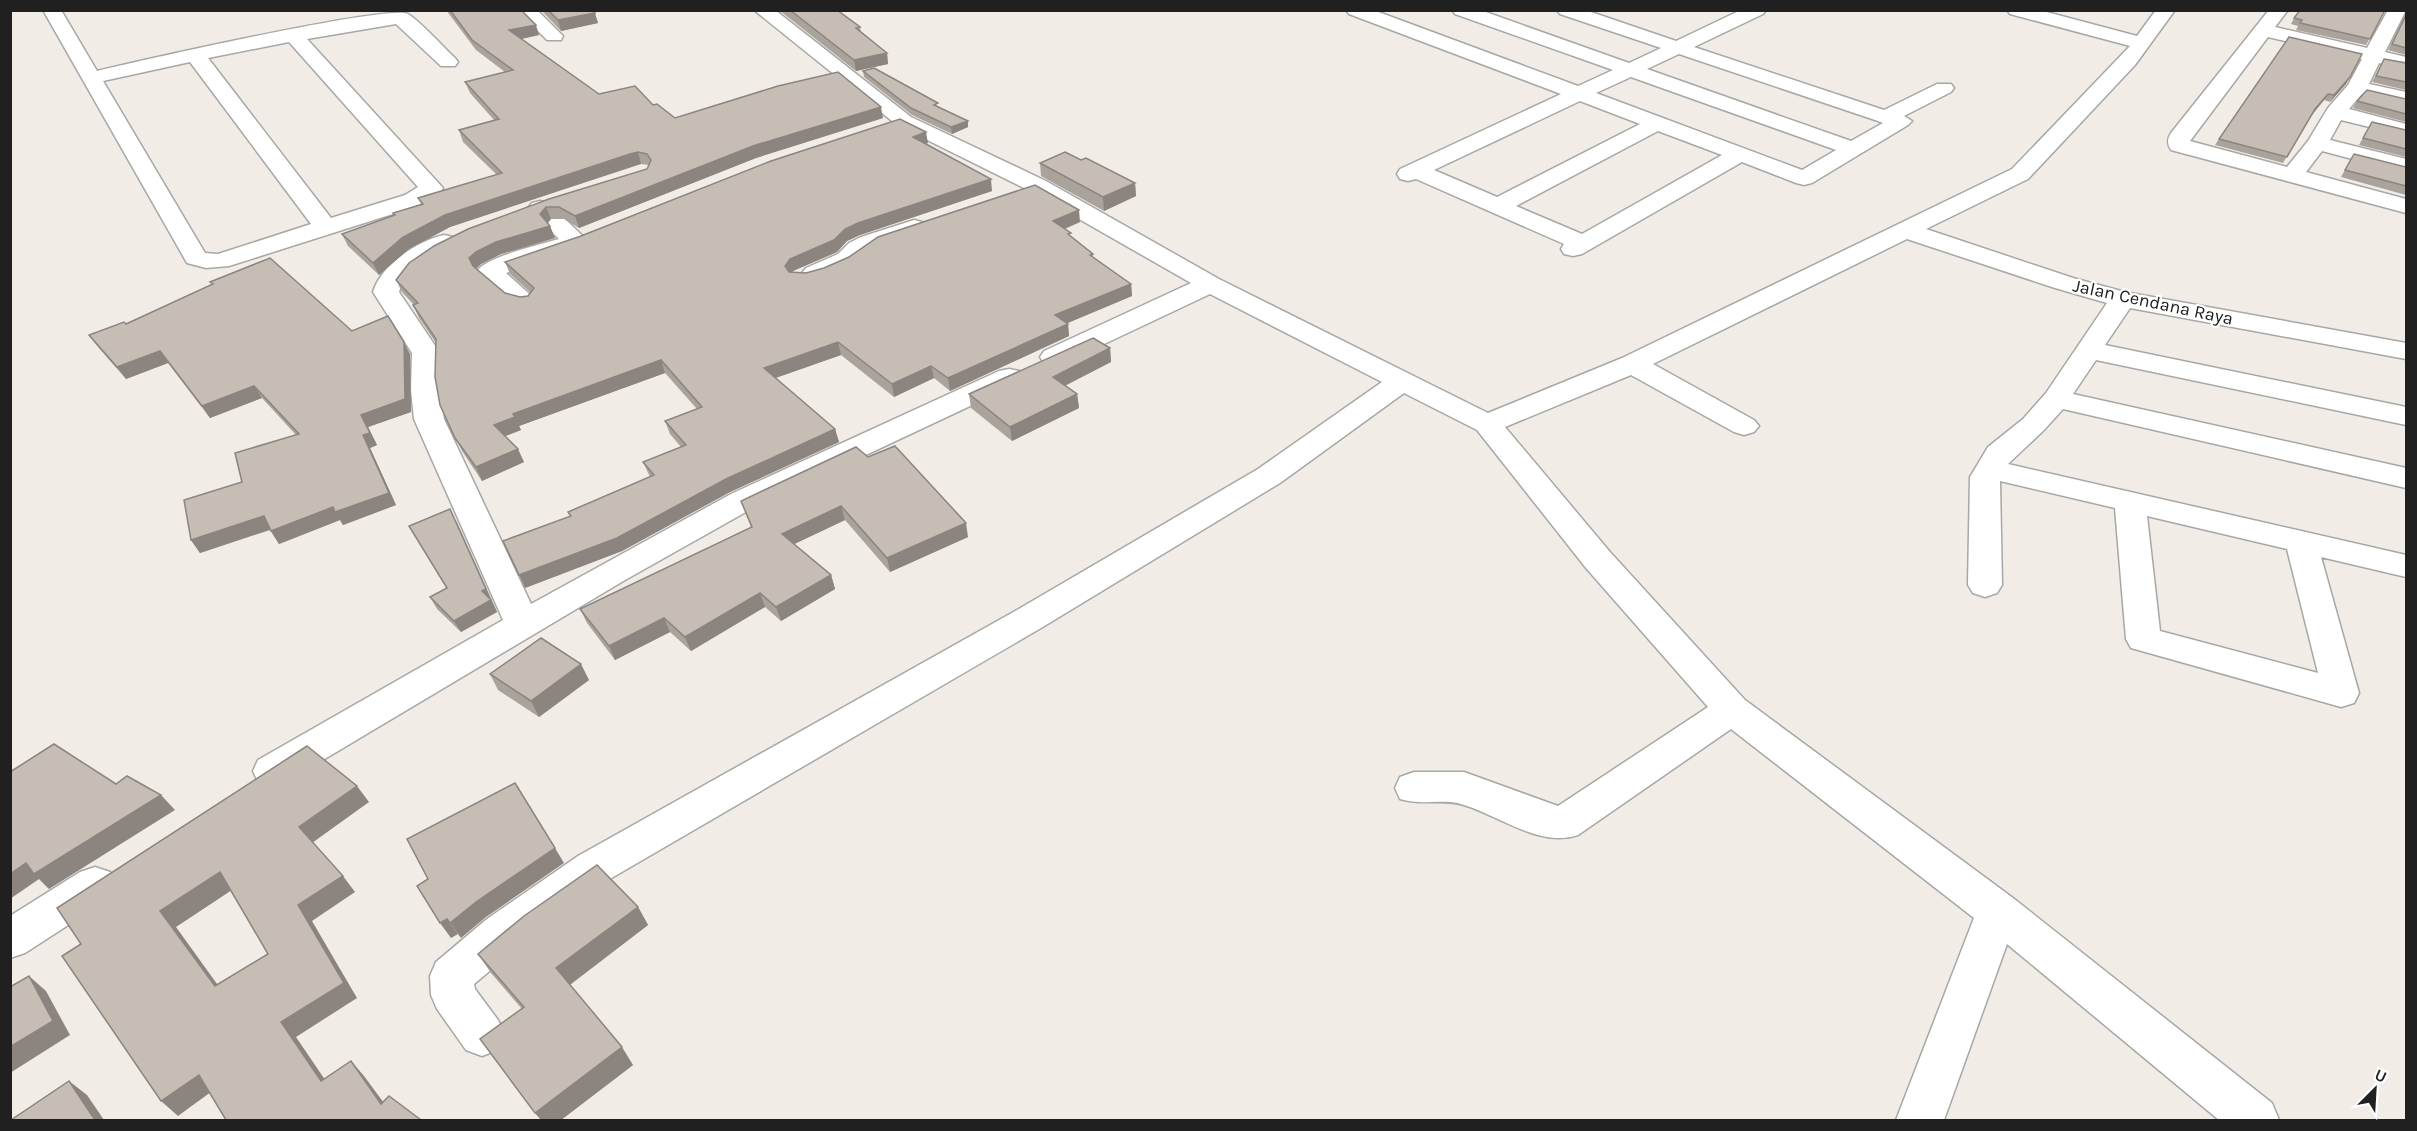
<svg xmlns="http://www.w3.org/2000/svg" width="2417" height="1131" font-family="Karla,sans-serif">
  <rect width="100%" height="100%" fill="#f1ede6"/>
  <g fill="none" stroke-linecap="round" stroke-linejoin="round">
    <defs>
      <g id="street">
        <path d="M43,10H61L97,71C135,62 389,4 408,14C421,22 443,47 455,58L458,62L455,66H441L396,24L307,39L443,188L440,193L421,205L229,266L206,268L187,263ZM289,42L418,187L405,195L331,218L208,58ZM190,62L311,224L218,254L205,253L103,81Z"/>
        <polygon points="517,10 537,10 563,36 561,40 547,40"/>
        <path d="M754,10H775L911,117L1046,181L1219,279L1488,413L1622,358L2012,169L2130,46L2010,14L2007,10H2039L2137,36L2156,10H2175L2135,65L2028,179L1926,229L2073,278L2125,292L2406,343V359L2130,308L2105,345L2406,407V425L2096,360L2073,394L2406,468V488L2063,409L2043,431L2008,464L2406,555V577L2321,557L2359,693L2354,703L2341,707L2131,648L2126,639L2115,508L2000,481L2002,585L1997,593L1985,597L1973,593L1968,585L1970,477L1988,447L2023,419L2046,393L2107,303L2055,288L1907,239L1653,364L1754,420L1759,426L1754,432L1744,435L1734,432L1631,375L1505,427L1610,552L1745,700L2013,898L2272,1103L2279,1120H2219L2007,944L1944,1120H1896L1974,918L1731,729L1578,835C1540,848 1500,816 1464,805C1444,798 1421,806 1400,799L1395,788L1400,777L1414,772H1464L1558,806L1708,707L1586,568L1477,430L1404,393L1280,483L1041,628L608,880L535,933L474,984L475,989L498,1020L505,1035L498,1050L482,1056L466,1050L437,1009L431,995L430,976L436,962L487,919L578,856L1017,610L1258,469L1382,382L1210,294L1064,363L1054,365L1044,363L1040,357L1044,351L1191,283L1030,191L897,125ZM2147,516L2287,549L2318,673L2160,631Z"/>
        <path d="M1346,10H1373L1578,86L1613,70L1455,14L1452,10H1480L1629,63L1661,48L1560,14L1557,10H1585L1676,41L1741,10H1766L1763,14L1694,47L1884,110L1937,84H1951L1954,88L1951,92L1904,116L1912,121L1908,125L1812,183L1804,185L1796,183L1742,162L1582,254L1573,256L1564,254L1561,249L1564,244L1416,179L1408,181L1400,179L1397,174L1400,169L1561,94L1349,14ZM1679,54L1878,121L1883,123L1851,141L1647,69ZM1631,77L1836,150L1802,170L1596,93ZM1580,101L1640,124L1497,197L1434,170ZM1658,131L1722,155L1582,234L1516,206Z"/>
        <path d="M2269,10H2288L2275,27L2367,48L2388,10H2406L2385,52L2406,57V69L2379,63L2369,84L2406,92V104L2362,94L2349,109L2406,124V136L2341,120L2330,140L2406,159V173L2322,151L2306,172L2406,199V213L2171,150C2167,144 2167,139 2171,133ZM2268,37L2362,59L2348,85L2328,108L2308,141L2287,167L2190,141Z"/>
        <path d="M540,201L548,203L588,241L585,246L506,273L537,301L533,306L524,309L515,306L476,272C487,256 539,245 559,239L528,208L532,203Z"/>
        <polygon points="914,220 922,222 926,227 922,232 879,247 867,253 856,264 824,278 815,281 806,278 802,273 806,268 838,254 849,243 861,237"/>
        <path d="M444,235L453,237L456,242L453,247C434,258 405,270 399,292L440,353L439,390L444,419L531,604L731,494L999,371L1009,369L1019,371L1023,377L1019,383L753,508L625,580L286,782L272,786L258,782L253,771L258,760L503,620L414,419L411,390L412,353L373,292C381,265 417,241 444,235Z"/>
        <polygon points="95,867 110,872 116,885 110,898 25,953 10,958 10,916 80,872"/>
      </g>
    </defs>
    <use href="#street" stroke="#a7a7a7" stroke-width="3"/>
    <use href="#street" fill="#fff" fill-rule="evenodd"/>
  </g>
  <g fill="#aaa39c">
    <polygon points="446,10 521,10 539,35 521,39 599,94 653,105 675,118 883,118 756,158 579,228 564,219 551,219 548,223 555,238 501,254 481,264 476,269 505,293 520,297 528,296 531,293 510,274 505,262 928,143 926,144 992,191 860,235 847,241 837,252 793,271 792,272 806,273 1080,222 1065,229 1071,237 1093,254 1093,258 1131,284 1132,296 1067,323 1068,324 1069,336 950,391 934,378 894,397 841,355 775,378 835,429 839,442 730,492 622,551 525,588 570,517 568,512 650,477 643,462 681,447 670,434 665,421 697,409 665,373 519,426 521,430 505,436 524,462 482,481 462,451 440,405 436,343 419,318 413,305 414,305 402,292 396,280 434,246 647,169 649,165 641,164 633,166 450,227 409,249 379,275 348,246 342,234 394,215 393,213 421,204 418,198 497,175 463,142 459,130 494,120 470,93 465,82 505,72 476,50"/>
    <polygon points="541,10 593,10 598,23 561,31"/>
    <polygon points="779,10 837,10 860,27 861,32 887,53 888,64 856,71"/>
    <polygon points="2385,10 2366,45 2296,30 2298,26 2291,24 2294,18"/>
    <polygon points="2406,13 2406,55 2388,50"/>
    <polygon points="2384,59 2406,63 2406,90 2372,82"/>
    <polygon points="863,71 968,121 968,127 952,134 912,115 864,77"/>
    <polygon points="2346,84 2330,102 2324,100 2311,116 2283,163 2215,145 2219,139"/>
    <polygon points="2406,99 2406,122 2353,108 2357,101"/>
    <polygon points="2372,122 2406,130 2406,157 2359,145"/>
    <polygon points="1081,160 1135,183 1136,196 1104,211 1041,176 1040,163"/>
    <polygon points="2350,161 2406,167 2406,195 2341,177"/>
    <polygon points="210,282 352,331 410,354 411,412 368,427 377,445 370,448 396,505 343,525 340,520 279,544 270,530 200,553 191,540 242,482 296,435 262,398 210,418 168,363 126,379 98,347 89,335 126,324 212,284"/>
    <polygon points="1110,348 1111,362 1065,385 1077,394 1079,408 1012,441 971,408 969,394"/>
    <polygon points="868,457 968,537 890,572 845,520 794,544 831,575 835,589 781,621 765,607 691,651 670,632 615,660 587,623 580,609 751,527 741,501"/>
    <polygon points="456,520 497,612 461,632 437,609 430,597 447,589 409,526"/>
    <polygon points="490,674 589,680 539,717 498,690"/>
    <polygon points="638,907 648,925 570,985 633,1065 561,1120 541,1120 480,1039 522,1009 491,973 478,954"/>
  </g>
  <g fill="#8b847f">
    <polygon points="595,13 598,23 561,31 558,20"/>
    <polygon points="536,25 539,35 512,41 509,30"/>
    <polygon points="887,53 888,64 856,71 854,60"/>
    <polygon points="2350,77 2346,84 2330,102 2334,95"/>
    <polygon points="2328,94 2324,100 2311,116 2283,163 2315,109"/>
    <polygon points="881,107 883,118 756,158 579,228 575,216 753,146"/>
    <polygon points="968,121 968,127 952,134 951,127"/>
    <polygon points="926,132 928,143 915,148 913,137"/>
    <polygon points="638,152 641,164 450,227 409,249 379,275 373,263 403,237 445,215"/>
    <polygon points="991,179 992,191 860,235 847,241 837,252 793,271 788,278 785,266 790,259 858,223"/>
    <polygon points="1135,183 1136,196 1104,211 1103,197"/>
    <polygon points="546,207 551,219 545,226 540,214"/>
    <polygon points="1079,210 1080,222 1054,233 1053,221"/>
    <polygon points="550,226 555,238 501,254 481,264 474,270 469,258 476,252 496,242"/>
    <polygon points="1131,284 1132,296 1056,328 1055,315"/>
    <polygon points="1068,324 1069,336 950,391 948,378"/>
    <polygon points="404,342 410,354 411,412 368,427 377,445 370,448 396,505 343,525 340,520 279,544 271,531 363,435 361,415"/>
    <polygon points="838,342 841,355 767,381 764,368"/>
    <polygon points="1110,348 1111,362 1055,391 1053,377"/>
    <polygon points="160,351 168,363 126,379 117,367"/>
    <polygon points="661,360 665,373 519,426 521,430 500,438 494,425 513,414"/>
    <polygon points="931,366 934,378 894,397 892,384"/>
    <polygon points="254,386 262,398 210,418 202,406"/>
    <polygon points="1077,394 1079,408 1012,441 1010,427"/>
    <polygon points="835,429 839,442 730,492 622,551 525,588 519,575"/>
    <polygon points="518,449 524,462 482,481 476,467"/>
    <polygon points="841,506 845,520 786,548 782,534"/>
    <polygon points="450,509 497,612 461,632 454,621 482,591"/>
    <polygon points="264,516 272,529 200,553 191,540"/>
    <polygon points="966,523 968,537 890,572 887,558"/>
    <polygon points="831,575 835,589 781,621 776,607"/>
    <polygon points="760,593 765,607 691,651 685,637"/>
    <polygon points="664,618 670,632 615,660 609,646"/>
    <polygon points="581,664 589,680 539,717 531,701"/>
    <polygon points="357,786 369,802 312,843 299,827"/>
    <polygon points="161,795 175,810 49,889 39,879 10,899 10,874 26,863"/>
    <polygon points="555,848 564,863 486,917 461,938 450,923 476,902"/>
    <polygon points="220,872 235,888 176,927 230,1002 215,986 160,911"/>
    <polygon points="343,876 355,892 312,921 357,998 296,1037 336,1096 321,1081 281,1022 298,905"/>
    <polygon points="638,907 648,925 568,986 556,968"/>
    <polygon points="447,919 458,934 451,938 440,923"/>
    <polygon points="29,976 46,991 70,1035 10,1073 10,1047"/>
    <polygon points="622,1047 633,1065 561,1120 541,1120 535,1113"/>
    <polygon points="351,1061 364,1076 395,1118 381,1104"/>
    <polygon points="199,1075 215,1089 178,1116 161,1101"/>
    <polygon points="69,1081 87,1095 104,1120 95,1120"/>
  </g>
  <g fill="#c6bdb5" stroke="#8b847f" stroke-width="1.5" fill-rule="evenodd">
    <polygon points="450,10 521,10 536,25 509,30 599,94 635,86 653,105 657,104 675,118 778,86 838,72 881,107 753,146 575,216 559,207 546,207 540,214 550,226 496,242 476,252 469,258 473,266 505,293 520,297 528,296 534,288 505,262 581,236 771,161 900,119 926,132 913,137 991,179 858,223 845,229 834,240 790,259 785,266 789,272 806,273 824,268 849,257 878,237 1035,185 1079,210 1053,221 1071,233 1068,234 1093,254 1090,255 1131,284 1055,315 1068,324 948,378 931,366 892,384 838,342 764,368 835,429 726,479 617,538 519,575 503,541 571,516 568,512 654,475 643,462 686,445 665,421 702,407 661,360 513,414 515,417 494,425 518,449 476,467 455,438 440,405 435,377 436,339 413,305 418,303 396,280 409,263 434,246 468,229 549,199 647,169 651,160 647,154 638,152 630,154 445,215 403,237 373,263 342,234 395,215 393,213 423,204 418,198 502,173 459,130 499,119 465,82 513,70 472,40"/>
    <polygon points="548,10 593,10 595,13 558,20"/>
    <polygon points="790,10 837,10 860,27 856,28 887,53 854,60"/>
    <polygon points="2300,10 2385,10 2370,39 2300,23 2302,20 2294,18"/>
    <polygon points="2406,15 2406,48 2392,44"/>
    <polygon points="2289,37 2362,54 2350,77 2334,95 2328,94 2315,109 2287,157 2219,139"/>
    <polygon points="2384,59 2406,63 2406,82 2376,76"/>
    <polygon points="874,68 938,103 934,105 968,121 951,127 911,108 863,71"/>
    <polygon points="2367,90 2406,99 2406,114 2357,101"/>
    <polygon points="2372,122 2406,130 2406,149 2363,138"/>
    <polygon points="1065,152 1081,160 1086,158 1135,183 1103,197 1040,163"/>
    <polygon points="2354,154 2406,167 2406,186 2345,170"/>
    <polygon points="270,258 352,331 388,316 404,342 405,399 361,415 370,433 363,435 389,493 335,512 333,507 271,531 264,516 191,540 184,500 242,482 235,453 299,434 254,386 202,406 160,351 117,367 89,335 124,322 126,324 213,284 210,282"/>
    <polygon points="1093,338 1110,348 1053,377 1077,394 1010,427 969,394"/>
    <polygon points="895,446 966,523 887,558 841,506 782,534 831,575 776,607 760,593 685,637 664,618 609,646 580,609 752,527 741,501 856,447 868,457"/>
    <polygon points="450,509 486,589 482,591 491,600 454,621 430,597 447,588 409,526"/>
    <polygon points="541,638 581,664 531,701 490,674"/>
    <polygon points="54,744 116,784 127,776 161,795 34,874 26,863 10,874 10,772"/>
    <path d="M307,746L357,786L299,827L343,876L298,905L344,983L281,1022L321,1081L351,1061L381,1104L389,1096L421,1120H226L199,1075L161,1101L62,956L81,944L57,908ZM220,872L268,954L215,986L160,911Z"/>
    <polygon points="515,783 555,848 476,902 450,923 447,919 440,923 417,886 428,879 407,839"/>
    <polygon points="597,865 638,907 556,968 622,1047 535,1113 480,1039 524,1007 478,954 524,916"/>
    <polygon points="29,976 53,1021 10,1047 10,987"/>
    <polygon points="69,1081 95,1120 11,1120"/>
  </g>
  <g text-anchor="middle" stroke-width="4.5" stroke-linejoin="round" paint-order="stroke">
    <g font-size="18" fill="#202020" stroke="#fff">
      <text transform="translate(2153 302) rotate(12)" y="6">Jalan Cendana Raya</text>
    </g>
  </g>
  <rect width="2417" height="1131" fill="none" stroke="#202020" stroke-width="24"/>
  <g transform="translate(2375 1089) rotate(24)" stroke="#ffffff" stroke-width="4.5" paint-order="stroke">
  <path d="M0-4.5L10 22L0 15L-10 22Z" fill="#202020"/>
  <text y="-9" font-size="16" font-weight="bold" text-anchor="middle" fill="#202020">U</text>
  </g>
</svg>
